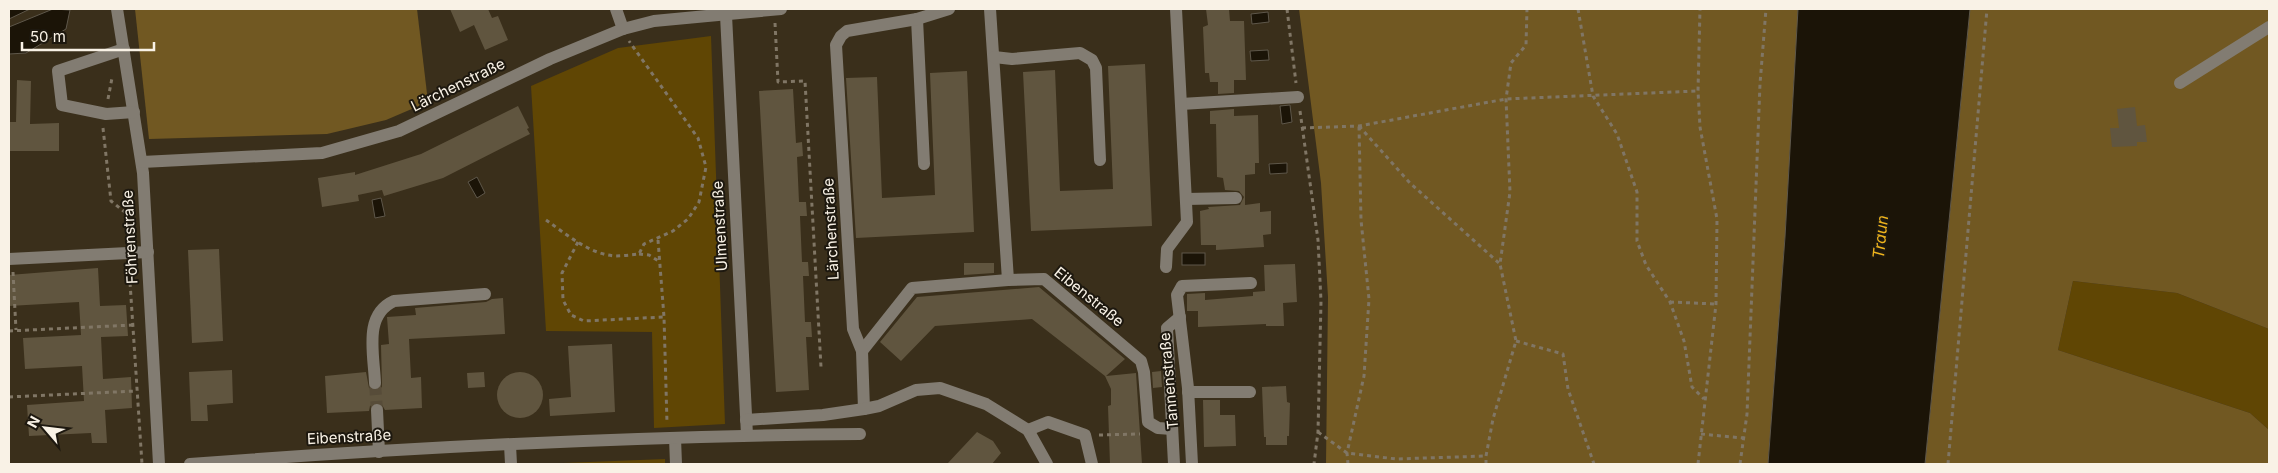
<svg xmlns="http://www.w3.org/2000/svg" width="2278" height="473" font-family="Inter,sans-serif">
  <rect width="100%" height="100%" fill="#3a2f1b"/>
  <g fill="#604604">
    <polygon points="711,36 725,424 654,428 652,332 546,331 531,86 618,48"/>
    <polygon points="2073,281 2177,293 2269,329 2269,430 2250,413 2058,350"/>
    <polygon points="665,459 665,464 538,464"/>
  </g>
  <g fill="#715822">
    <polygon points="135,9 417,9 428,102 386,120 327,134 149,139"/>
    <polygon points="1299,9 1798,9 1785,237 1768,464 1326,464 1328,297 1321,183"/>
    <polygon points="1970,9 2269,9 2269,329 2177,293 2073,281 2058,350 2250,413 2269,430 2269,464 1925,464"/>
  </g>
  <g fill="#1b1407" stroke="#5e574a">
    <polygon points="9,9 30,9 9,19"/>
    <polygon points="53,9 70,10 66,29 26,53 9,54 9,27"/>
    <polygon points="1798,9 1970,9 1925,464 1768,464 1785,237"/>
    <polygon points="1268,12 1269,22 1252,24 1251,14"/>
    <polygon points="1268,50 1269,60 1251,61 1250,51"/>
    <polygon points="1290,105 1292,122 1282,124 1280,106"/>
    <polygon points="1287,163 1287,173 1270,174 1269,164"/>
    <polygon points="477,177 485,193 477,198 468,182"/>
    <polygon points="381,198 385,216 375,218 372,200"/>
    <rect x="1182" y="253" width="23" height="12"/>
  </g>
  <g fill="#60553f">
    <polygon points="450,9 488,9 492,18 498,16 508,40 485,50 474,25 460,32"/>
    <polygon points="1206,9 1229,9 1230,21 1244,21 1246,80 1234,80 1234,93 1218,94 1218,82 1210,82 1209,73 1205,73 1203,27 1208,25"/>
    <polygon points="1145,64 1152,226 1031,231 1023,72 1055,70 1060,191 1113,189 1108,66"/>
    <polygon points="967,71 974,232 856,238 846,78 877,77 882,198 935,195 930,73"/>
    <polygon points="17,80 31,81 30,124 59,123 59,151 9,151 9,122 16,122"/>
    <polygon points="793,89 796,143 802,142 803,156 797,157 799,202 806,202 807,216 800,216 802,262 808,262 809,276 803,276 805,322 811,322 812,337 806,337 809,390 776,392 759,91"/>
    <polygon points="518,106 529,128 527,129 530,134 510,144 443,178 384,196 382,190 358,195 359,201 322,207 318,178 355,172 355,175 421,154"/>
    <polygon points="2135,107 2137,126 2145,125 2147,142 2137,142 2137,146 2112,147 2110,128 2119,128 2117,109"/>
    <polygon points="1234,109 1234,116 1258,115 1259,163 1255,163 1255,174 1245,175 1245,205 1260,203 1260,212 1271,211 1271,234 1263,235 1264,247 1216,250 1216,245 1201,245 1200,211 1209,209 1208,207 1240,205 1244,197 1239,191 1225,190 1223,178 1217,177 1216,124 1210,124 1210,111"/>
    <polygon points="219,249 223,341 192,343 188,250"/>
    <polygon points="964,263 994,263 994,273 964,275"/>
    <polygon points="1295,264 1297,302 1283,303 1284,326 1266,326 1266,324 1198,327 1198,311 1187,311 1187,294 1205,293 1205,300 1253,296 1253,292 1265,291 1264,265"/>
    <polygon points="98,268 100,306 126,305 128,336 101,337 103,379 131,377 132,408 105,410 107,443 92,443 91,433 29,436 27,405 84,401 82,366 25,369 23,338 81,335 79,302 9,306 9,275"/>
    <polygon points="1039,287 1125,359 1106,376 1136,373 1142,464 1110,464 1108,406 1111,405 1111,389 1105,376 1032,319 935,326 901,361 880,342 917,297"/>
    <polygon points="503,298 505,334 409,339 411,378 421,377 422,408 385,410 381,403 376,402 370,406 369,411 327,413 325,376 366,372 369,388 376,391 382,387 381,345 389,344 387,317 416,315 415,308 486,302 492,299"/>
    <polygon points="612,344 615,412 550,416 549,399 571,397 568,346"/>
    <polygon points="232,370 233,403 207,405 208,421 191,421 189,372"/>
    <polygon points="1161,371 1162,387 1153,388 1152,372"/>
    <polygon points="484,372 485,387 468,388 467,373"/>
    <circle cx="520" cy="395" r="23"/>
    <polygon points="1286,386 1287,402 1290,403 1289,436 1287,436 1287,445 1266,445 1266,437 1264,437 1262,387"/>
    <polygon points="1203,400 1220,400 1220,415 1235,415 1236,446 1204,447"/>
    <polygon points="977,432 993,441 1001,453 992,464 947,464"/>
  </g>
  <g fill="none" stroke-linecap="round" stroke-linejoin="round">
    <polyline stroke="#574c39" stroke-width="12" stroke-dasharray="12 6" stroke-linecap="butt" points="375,383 377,410"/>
    <g stroke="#807665" stroke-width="3" stroke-dasharray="4 4" stroke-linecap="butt">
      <polyline points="1287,9 1296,83"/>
      <polyline points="1578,9 1593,96 1617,134 1637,192 1637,241 1646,265 1670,302 1684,341 1692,387 1704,399"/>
      <polyline points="775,23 778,82 805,81 821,367"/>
      <polyline points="108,99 112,78"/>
      <polyline points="1300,111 1318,240 1321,301 1318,432 1314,464"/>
      <polyline points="1359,126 1410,183 1500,264"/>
      <polyline points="103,128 111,201 127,214 128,239"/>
      <polyline points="1302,128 1359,126 1506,99 1698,91"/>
      <path d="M546,220C566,234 589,254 615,256C623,256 631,255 639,254L644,244L673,231L688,219L699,202L706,167L698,138L629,41"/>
      <polyline points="658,240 664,317 667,423"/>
      <polyline points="578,242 562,273 563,300 571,315 584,321 664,317"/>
      <polyline points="639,254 649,255 660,262"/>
      <polyline points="129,267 142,464"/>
      <polyline points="13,272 16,330"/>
      <polyline points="1670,302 1716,304"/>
      <polyline points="9,331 133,325"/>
      <polyline points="1516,341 1563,354 1568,389 1594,464"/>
      <polyline points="9,397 136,391"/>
      <polyline points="1318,432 1347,453 1396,459 1486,456"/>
      <polyline points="1701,434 1743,438"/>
      <polyline points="1099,435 1140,434"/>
      <polyline points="1348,464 1347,453 1364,376 1369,299 1361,220 1359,126"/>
      <polyline points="1486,464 1486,456 1493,419 1516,341 1500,264 1510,192 1506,99 1511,63 1526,45 1527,9"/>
      <polyline points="1698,464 1716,304 1717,219 1700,127 1698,91 1700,9"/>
      <polyline points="1740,464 1747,414 1760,84 1766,9"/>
      <polyline points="1948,464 1987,9"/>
    </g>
    <g stroke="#827c72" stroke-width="12">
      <polyline points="117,9 143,173 159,464"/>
      <polyline points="616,9 623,29"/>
      <polyline points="990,9 1008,280"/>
      <polyline points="726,15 747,435"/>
      <polyline points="917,19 924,164"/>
      <polyline points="124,49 58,71 62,105 106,114 134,112"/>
      <polyline points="994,57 1012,59 1080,53 1092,60 1096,68 1100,160"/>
      <polyline points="2180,83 2269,27"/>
      <polyline points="1181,104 1298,97"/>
      <polyline points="142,162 322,153 399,131 550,59 623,29 654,21 781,9"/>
      <polyline points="1186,199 1236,198"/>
      <polyline points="9,259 148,252"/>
      <polyline points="1166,267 1167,249 1187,222 1176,9"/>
      <polyline points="862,351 912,288 1008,280 1044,279 1141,361 1144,372 1148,422 1158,428 1172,429"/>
      <path d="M375,383C374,354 363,315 394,301L485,294"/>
      <polyline points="1188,392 1250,392"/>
      <polyline points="864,409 862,351 853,329 836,45 841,36 847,31 917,19 949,9"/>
      <polyline points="377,410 379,452"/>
      <polyline points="746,420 823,415 864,409 879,406 916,390 940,388 986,404 1028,430 1047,464"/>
      <polyline points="1028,430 1048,422 1085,435 1092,464"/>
      <polyline points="675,438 676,464"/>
      <polyline points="510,445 511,464"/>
      <path d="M190,464C413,447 636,436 860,434"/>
      <polyline points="1174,464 1167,328 1180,317"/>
      <polyline points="1192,464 1188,388 1177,295 1182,286 1251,283"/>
    </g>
  </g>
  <g text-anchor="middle" stroke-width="4" stroke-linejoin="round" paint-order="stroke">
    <g font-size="15" fill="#f9f2e6" stroke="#1d180f">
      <text transform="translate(458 85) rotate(-26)" y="5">Lärchenstraße</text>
      <text transform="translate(720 226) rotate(-93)" y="5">Ulmenstraße</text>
      <text transform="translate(831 229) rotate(-93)" y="5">Lärchenstraße</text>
      <text transform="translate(130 237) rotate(-93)" y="5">Föhrenstraße</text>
      <text transform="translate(1089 297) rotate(39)" y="5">Eibenstraße</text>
      <text transform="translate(1169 381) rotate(-95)" y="5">Tannenstraße</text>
      <text transform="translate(349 437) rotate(-3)" y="5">Eibenstraße</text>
    </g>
    <g font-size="16" font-style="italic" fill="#efb41d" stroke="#1d180f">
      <text transform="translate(1880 237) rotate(-84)" y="6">Traun</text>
    </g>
  </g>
  <rect width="2278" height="473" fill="none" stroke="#f9f2e6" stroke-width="20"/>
  <g transform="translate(45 428) rotate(298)" stroke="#1d180f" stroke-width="4" paint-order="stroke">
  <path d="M0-4L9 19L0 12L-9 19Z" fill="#f9f2e6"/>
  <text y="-8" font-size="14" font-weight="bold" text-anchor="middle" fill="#f9f2e6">N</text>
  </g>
  <path d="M22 42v8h132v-8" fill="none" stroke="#f9f2e6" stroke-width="2.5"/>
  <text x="30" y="42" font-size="15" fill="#f9f2e6" stroke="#1d180f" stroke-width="4" paint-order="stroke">50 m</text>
</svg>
